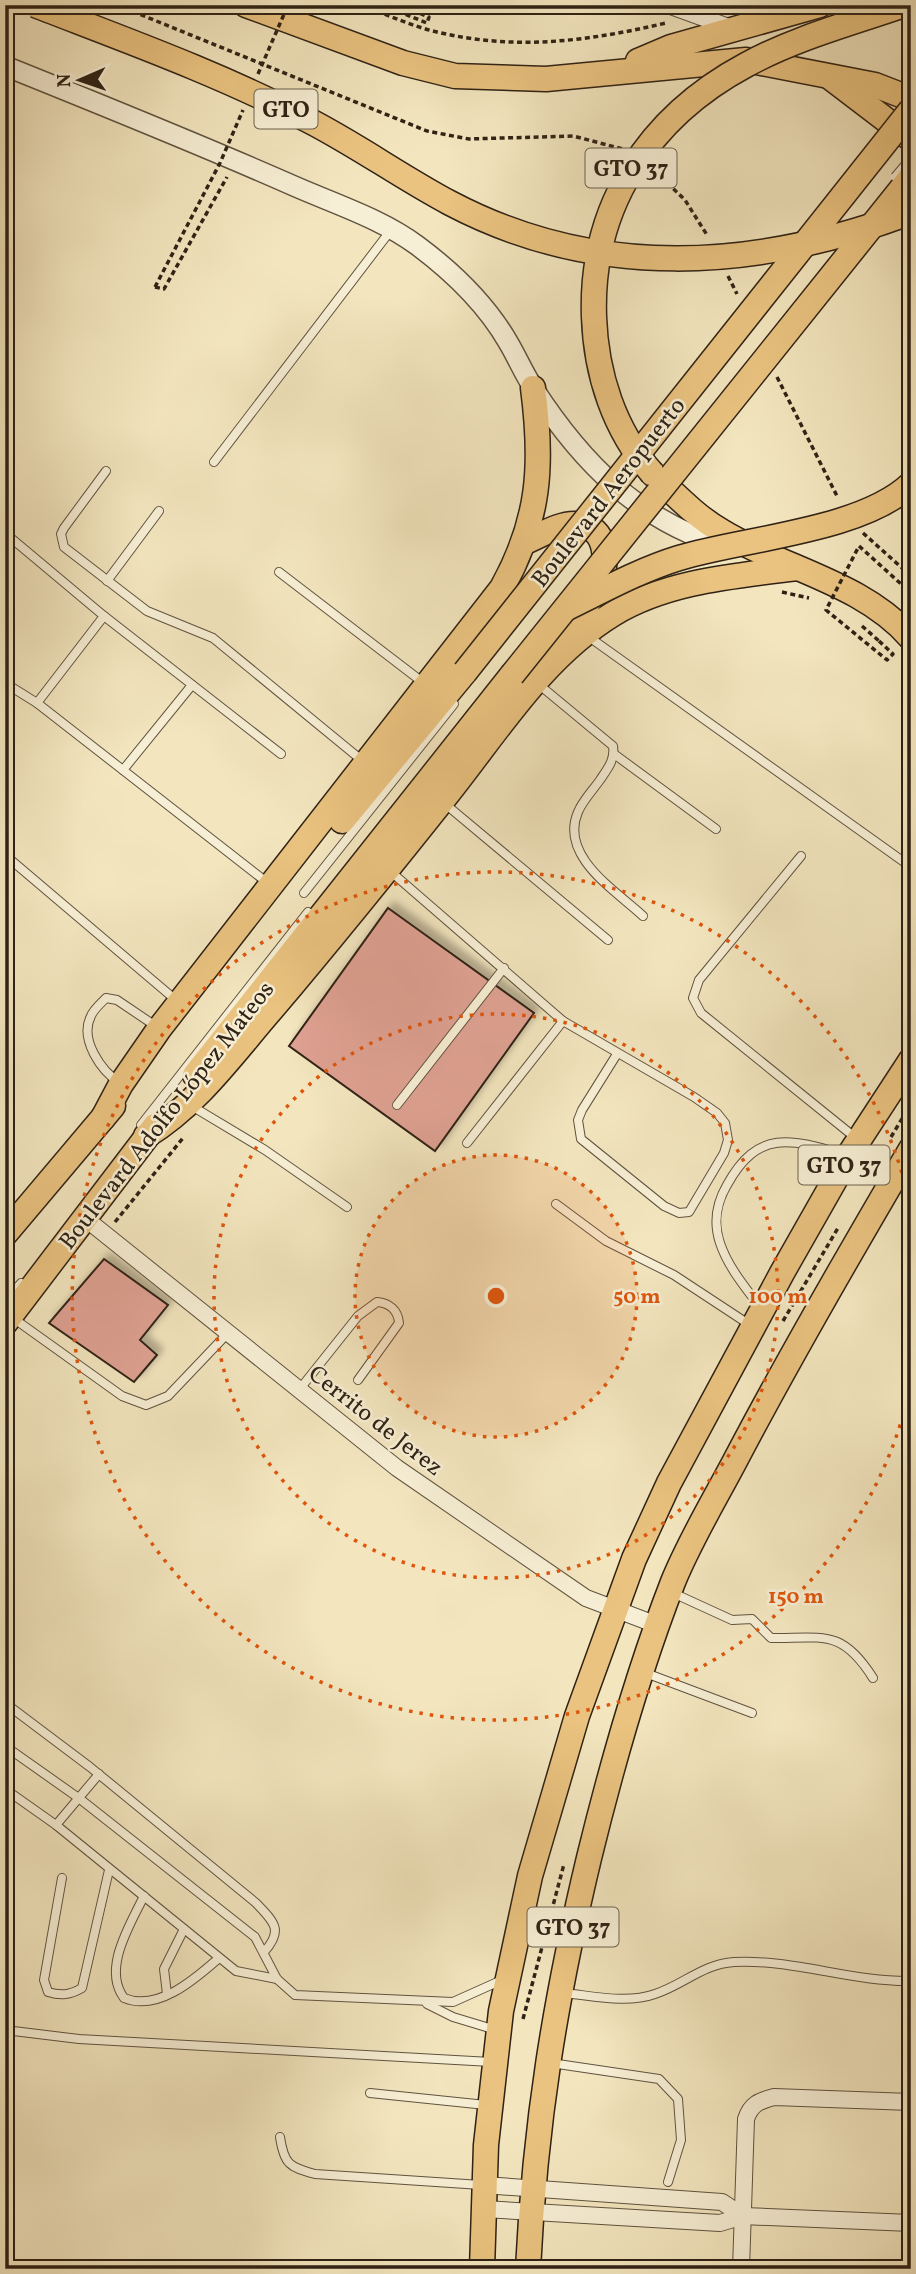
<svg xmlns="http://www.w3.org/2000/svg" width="916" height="2274" font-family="Vollkorn,serif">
  <defs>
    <filter id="shadow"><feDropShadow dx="6" dy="-6" stdDeviation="3.5" flood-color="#0004"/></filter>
  </defs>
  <rect width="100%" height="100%" fill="#f3e6bf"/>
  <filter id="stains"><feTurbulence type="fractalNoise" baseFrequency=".00286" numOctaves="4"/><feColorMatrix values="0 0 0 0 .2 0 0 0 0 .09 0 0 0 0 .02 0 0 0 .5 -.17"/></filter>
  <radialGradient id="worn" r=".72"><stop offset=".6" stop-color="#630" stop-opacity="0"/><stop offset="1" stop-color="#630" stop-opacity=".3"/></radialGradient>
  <g fill="#dfa192" stroke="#2f2215" stroke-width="2" filter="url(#shadow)">
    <polygon points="388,908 534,1013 435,1151 289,1046"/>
    <polygon points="104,1259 168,1305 140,1340 157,1355 134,1382 49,1323"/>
  </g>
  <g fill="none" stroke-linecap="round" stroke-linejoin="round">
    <defs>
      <g id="service">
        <polyline points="214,462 391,230"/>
        <polyline points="106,471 64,528 61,534 64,547 147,611 213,638 364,762"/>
        <polyline points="5,533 104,616 37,703 5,683"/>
        <polyline points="279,572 425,684"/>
        <polyline points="107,581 159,511"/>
        <polyline points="104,616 281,754"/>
        <polyline points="589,637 904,862"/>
        <path d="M537,683L613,746C615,760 608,768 600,780C593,790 583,800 578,812C559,856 615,890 643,916"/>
        <polyline points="37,703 269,884"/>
        <polyline points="614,754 716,829"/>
        <polyline points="123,770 192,685"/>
        <polyline points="444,803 608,940"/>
        <polyline points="5,855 177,1001"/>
        <polyline points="801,856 699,980 693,998 701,1013 857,1139"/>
        <polyline points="390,871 563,1021 467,1143"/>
        <polyline points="304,893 454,704"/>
        <polyline points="563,1021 694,1097 717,1113 725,1123 728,1140 724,1153 689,1212 679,1213 664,1206 581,1139 578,1120 582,1110 617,1054"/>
        <path d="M120,1083C101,1071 79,1039 91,1016C93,1010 101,1003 106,998L117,1000L157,1027"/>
        <polyline points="190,1105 265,1150 347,1207"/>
        <polyline points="397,1105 504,968"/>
        <polyline points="141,1125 308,912"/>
        <polyline points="556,1204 606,1241 674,1275 750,1325"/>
        <polyline points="5,1302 21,1283"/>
        <path d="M760,1307C745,1287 728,1267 720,1243C713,1222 716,1204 727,1185C758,1128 792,1139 846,1155"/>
        <polyline points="13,1318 122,1396 146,1405 168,1396 228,1333"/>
        <polyline points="911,1346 906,1355 911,1379"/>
        <path d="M299,1390L358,1316L377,1302C389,1303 398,1310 399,1323L358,1380"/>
        <path d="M673,1593L732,1620L752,1619L771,1638C824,1638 842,1629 873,1678"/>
        <polyline points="643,1672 752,1713"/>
        <path d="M5,1703L90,1767L256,1903C274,1922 284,1930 264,1952"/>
        <polyline points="5,1746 80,1799 255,1937 277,1979 295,1995 453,2002 502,1980"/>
        <polyline points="5,1789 56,1825 236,1971 277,1979"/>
        <polyline points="56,1825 99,1774"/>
        <path d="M62,1878L44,1980L48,1992C61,1996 70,1995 82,1988L109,1870"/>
        <polyline points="5,1880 8,1886 5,1896"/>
        <path d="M144,1896C130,1925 102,1969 124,1998C158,2012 195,1979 219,1958"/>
        <path d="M564,1993C594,1996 627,2004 655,1994C683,1985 703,1964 734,1962C794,1959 851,1982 911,1981"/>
        <polyline points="167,1994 164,1969 184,1929"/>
        <polyline points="427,2004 453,2017 496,2030"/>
        <polyline points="5,2030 79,2039 491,2062"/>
        <polyline points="551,2063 659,2079 678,2099 681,2140 668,2182"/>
        <polyline points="370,2093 486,2105"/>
        <path d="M280,2137C284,2164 289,2167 315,2174L481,2185"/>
      </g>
      <g id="minor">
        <polyline points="668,5 734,29"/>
        <polyline points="86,1219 397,1468 586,1598 657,1625"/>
        <polyline points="484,2185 722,2202 743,2216"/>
        <polyline points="484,2209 720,2223 743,2216 911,2223"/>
        <path d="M741,2269L746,2119C751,2104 759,2101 774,2097L911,2102"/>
      </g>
      <path id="tertiary" d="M5,66C102,105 199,144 294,186C335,204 382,219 418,246C454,273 486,304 508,342C517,357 524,374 534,389C582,463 639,521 726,547"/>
      <g id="primary">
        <polyline points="246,5 403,63 455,76 546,79 746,60 875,85 911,99"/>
        <polyline points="638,61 671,47 820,5"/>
        <polyline points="831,78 911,139"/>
        <path d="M652,473C674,493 695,516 721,531C783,569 862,582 911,638"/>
        <path d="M525,542C540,536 559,523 576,524C609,525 609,565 598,587C587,609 566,627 553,648"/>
        <polyline points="342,821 465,672"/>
        <polyline points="195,1075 512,675"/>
        <path d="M103,1118L121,1084L159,1029L502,588C540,520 543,464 533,388"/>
        <path d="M146,1136C198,1104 232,1055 272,1009C332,938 391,865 449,792C499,729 543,657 613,614C667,581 735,576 797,568"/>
        <polyline points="5,1234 113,1106"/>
        <polyline points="5,1323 155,1126"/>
        <polyline points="482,2269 486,2145 501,2011 530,1876 577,1716 634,1559 669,1483 782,1273 849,1155 911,1060"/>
        <path d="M528,2269C535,2123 555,2000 589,1858C612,1764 638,1672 673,1582C690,1540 715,1499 736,1459C791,1354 851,1251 911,1149"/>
      </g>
    </defs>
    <use href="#service" stroke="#605340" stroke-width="10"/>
    <use href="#minor" stroke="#605340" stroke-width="18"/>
    <use href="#tertiary" stroke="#605340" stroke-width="22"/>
    <use href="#primary" stroke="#2f2215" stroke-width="27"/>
    <g stroke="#2f2215" stroke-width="3.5" stroke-dasharray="5 3.5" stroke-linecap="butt">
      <polyline points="117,5 427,131 469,139 573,136 623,149"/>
      <path d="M361,5C386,14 411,26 437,32C516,51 589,41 666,23"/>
      <polyline points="382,5 427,23 429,17 399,5"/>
      <polyline points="655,171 685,200 707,235"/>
      <polyline points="728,276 737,294"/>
      <polyline points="155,287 164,289 227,177"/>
      <polyline points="777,377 838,498"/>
      <polyline points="863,533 911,576"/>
      <polyline points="782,592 809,598"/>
      <polyline points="862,626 879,641"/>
      <polyline points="891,1137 911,1104"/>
      <polyline points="115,1222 183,1138"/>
      <polyline points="783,1321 838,1228"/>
      <polyline points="523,2019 564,1864"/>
    </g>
    <use href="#service" stroke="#f7efd5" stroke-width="8"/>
    <use href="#minor" stroke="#f7efd5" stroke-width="16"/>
    <use href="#tertiary" stroke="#f7efd5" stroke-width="19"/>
    <use href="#primary" stroke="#eac380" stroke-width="24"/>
    <defs>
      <polyline id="service-bridge" points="895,177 911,158"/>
      <g id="primary-bridge">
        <path d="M35,5C128,41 220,74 308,120C357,145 401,177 450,203C596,280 754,270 906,214"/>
        <path d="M652,473C614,430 596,374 594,317C590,206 649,117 746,65C795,38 852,23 904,5"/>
        <path d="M567,608C604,590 640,570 679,558C745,538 861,531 911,484"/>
        <polyline points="465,672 911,110"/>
        <polyline points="512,675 911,177"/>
      </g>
    </defs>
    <use href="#service-bridge" stroke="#605340" stroke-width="10" stroke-linecap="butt"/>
    <use href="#primary-bridge" stroke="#2f2215" stroke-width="27" stroke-linecap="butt"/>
    <g stroke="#2f2215" stroke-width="3.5" stroke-dasharray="5 3.5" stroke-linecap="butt">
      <polyline points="258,74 288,5"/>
      <polyline points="155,287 220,163 243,110"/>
      <polyline points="879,641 893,654 887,660 826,610 859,546 911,593"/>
    </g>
    <use href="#service-bridge" stroke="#f7efd5" stroke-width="8"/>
    <use href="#primary-bridge" stroke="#eac380" stroke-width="24"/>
  </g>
  <circle cx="496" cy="1296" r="141" fill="#df560c" fill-opacity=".12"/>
  <g fill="none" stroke="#df560c" stroke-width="3.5" stroke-dasharray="3.5 7">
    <circle cx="496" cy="1296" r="141"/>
    <circle cx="496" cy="1296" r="282"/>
    <path d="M911 1384A424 424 0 1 1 911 1208"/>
  </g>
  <g text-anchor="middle" stroke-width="5" stroke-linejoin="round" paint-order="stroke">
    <g fill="#f7efd5" stroke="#6b604f" stroke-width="2">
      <rect x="254.5" y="89.5" width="63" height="39" rx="5"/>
      <rect x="585.5" y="148.5" width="91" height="39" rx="5"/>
      <rect x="798.5" y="1145.5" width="91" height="39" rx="5"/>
      <rect x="527.5" y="1907.5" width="91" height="39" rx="5"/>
    </g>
    <g font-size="23" font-weight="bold" fill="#2f2215">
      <text x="286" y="117">GTO</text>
      <text x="631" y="176">GTO 37</text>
      <text x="844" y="1173">GTO 37</text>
      <text x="573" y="1935">GTO 37</text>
    </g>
    <g font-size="24" fill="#2f2215" stroke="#f7efd5">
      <text transform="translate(608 492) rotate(-52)" y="8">Boulevard Aeropuerto</text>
      <text transform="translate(166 1115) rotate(-52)" y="8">Boulevard Adolfo López Mateos</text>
      <text transform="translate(376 1420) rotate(38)" y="8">Cerrito de Jerez</text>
    </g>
  </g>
  <circle cx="496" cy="1296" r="10" fill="#df560c" stroke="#f7efd5" stroke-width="3.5"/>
  <g font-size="21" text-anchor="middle" font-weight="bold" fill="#df560c" stroke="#f7efd5" stroke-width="5" stroke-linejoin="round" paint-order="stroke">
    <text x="637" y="1303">50 m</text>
    <text x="778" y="1303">100 m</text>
    <text x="796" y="1603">150 m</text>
  </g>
  <rect width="916" height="2274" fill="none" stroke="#f3e6bf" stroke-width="28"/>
  <rect x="7" y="7" width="902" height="2260" fill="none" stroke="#2f2215" stroke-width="3.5"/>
  <rect x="14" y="14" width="888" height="2246" fill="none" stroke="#2f2215" stroke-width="2"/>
  <g transform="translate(80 80) rotate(268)" stroke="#f7efd5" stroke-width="5" paint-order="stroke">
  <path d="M0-5L12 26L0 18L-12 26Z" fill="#2f2215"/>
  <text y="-10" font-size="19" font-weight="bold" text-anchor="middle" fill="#2f2215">N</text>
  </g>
  <rect width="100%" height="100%" filter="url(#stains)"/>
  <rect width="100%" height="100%" fill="url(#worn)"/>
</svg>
